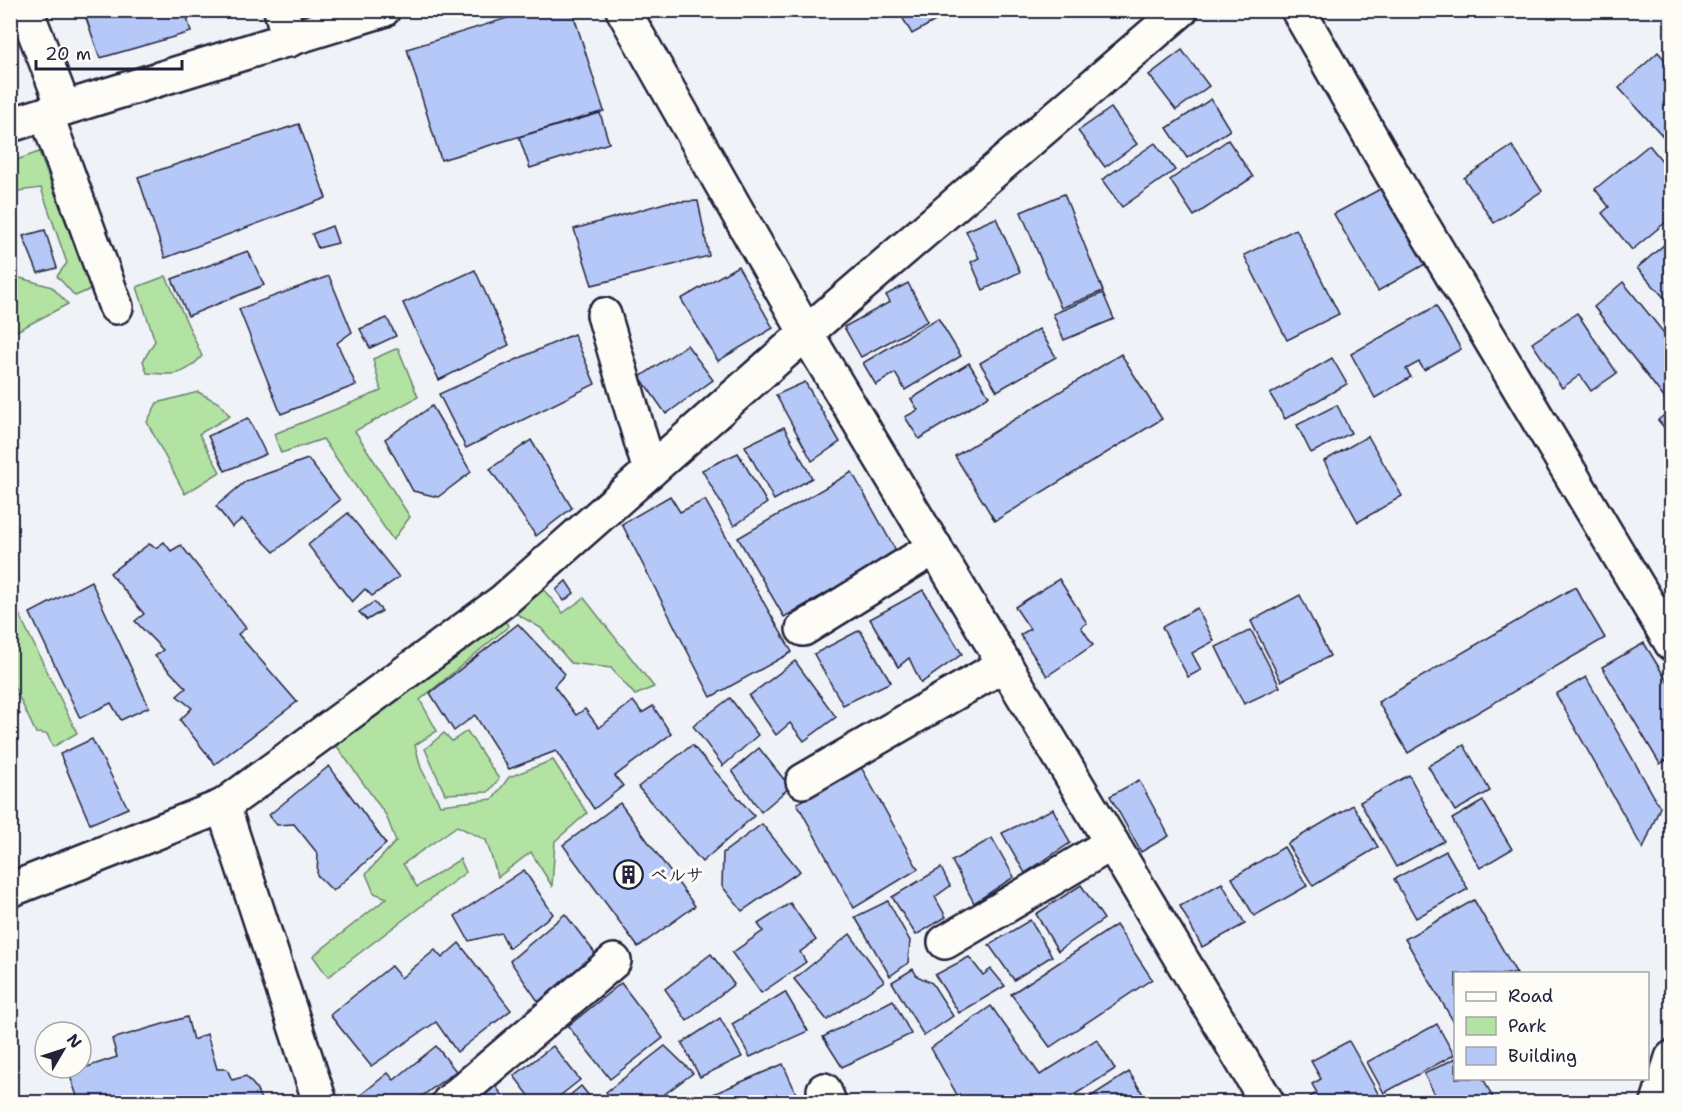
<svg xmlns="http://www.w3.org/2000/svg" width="1682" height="1113" font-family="'Shantell Sans','Klee One',sans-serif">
  <rect width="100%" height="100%" fill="#eff2f7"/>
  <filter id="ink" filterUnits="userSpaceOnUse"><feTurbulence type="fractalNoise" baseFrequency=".0167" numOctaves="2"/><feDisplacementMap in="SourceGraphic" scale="12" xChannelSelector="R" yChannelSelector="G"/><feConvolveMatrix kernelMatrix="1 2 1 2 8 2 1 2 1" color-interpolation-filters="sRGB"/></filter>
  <g filter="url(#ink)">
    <g fill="#b3e3a3" stroke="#6a826f" stroke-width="1.5">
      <polygon points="39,152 91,289 75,296 57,276 67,263 41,188 11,192 11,162"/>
      <polygon points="13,276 52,287 68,304 11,334 10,278"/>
      <path d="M166,276L202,356C183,377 174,375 147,373L143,361L155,341L137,287Z"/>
      <polygon points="398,348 418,397 355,431 410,517 393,540 323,439 281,453 274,434 381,391 373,359"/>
      <polygon points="198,392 219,403 230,416 199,434 220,472 185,494 147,422 157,403"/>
      <polygon points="544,590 563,613 584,598 654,687 635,695 611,668 571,663 541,628 515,613"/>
      <polygon points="19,614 77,733 53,747 47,734 36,733 11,680 11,619"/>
      <polygon points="501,617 509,626 420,700 437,731 415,745 421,768 440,805 493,799 509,777 553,760 587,813 555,841 552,886 531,852 498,877 486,840 457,826 403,864 417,887 460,859 466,872 328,977 313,956 387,898 374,893 366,874 396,841 386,815 336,745"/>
      <polygon points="467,731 499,779 488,792 445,794 425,749 444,733 452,741"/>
    </g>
    <g fill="#b6c8f7" stroke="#22223b" stroke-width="1.5">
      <polygon points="103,10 185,10 191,32 100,58 85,15"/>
      <polygon points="533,10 572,10 604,111 441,160 407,49"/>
      <polygon points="898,10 955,10 912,34"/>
      <polygon points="1182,50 1209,86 1176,110 1149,75"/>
      <polygon points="1658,52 1672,68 1672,146 1619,88"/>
      <polygon points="1211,99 1230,130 1187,158 1167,128"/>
      <polygon points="1111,108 1137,144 1105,167 1078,131"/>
      <polygon points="600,113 609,143 530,168 519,137"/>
      <polygon points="299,124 326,198 165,258 138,177"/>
      <polygon points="1228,140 1253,177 1194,216 1170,180"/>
      <polygon points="1155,143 1175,170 1122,207 1102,180"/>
      <polygon points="1649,145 1672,173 1672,217 1632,250 1602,213 1609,207 1595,189"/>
      <polygon points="1512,146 1542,191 1494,223 1464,178"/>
      <polygon points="1384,187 1427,263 1378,291 1334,214"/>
      <polygon points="1064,194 1103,291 1061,308 1021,212"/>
      <polygon points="698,201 709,256 592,285 574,229 668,202"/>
      <polygon points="996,218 1020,272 983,290 971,262 979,258 966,231"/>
      <polygon points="332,226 338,243 318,248 312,234"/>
      <polygon points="1296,229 1339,314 1287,340 1244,255"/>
      <polygon points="45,230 57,268 38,273 23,236"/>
      <polygon points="1672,238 1672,306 1637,268"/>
      <polygon points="248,251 264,285 188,316 172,279"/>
      <polygon points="738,266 773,328 718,361 681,299"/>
      <polygon points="475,270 509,345 439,380 403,303"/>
      <polygon points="329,276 352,332 337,343 356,385 281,414 239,309"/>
      <polygon points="1623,282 1672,343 1672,408 1594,307"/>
      <polygon points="908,283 928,321 861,357 844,327 890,302 886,295"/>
      <polygon points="1103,293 1114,319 1064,340 1053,314"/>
      <polygon points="1436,306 1461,349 1424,370 1419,362 1406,369 1411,377 1375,398 1351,354"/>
      <polygon points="1577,313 1617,373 1591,391 1580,375 1562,388 1532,343"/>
      <polygon points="387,318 396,336 370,348 360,329"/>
      <polygon points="938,318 961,356 905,390 895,373 876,385 863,363"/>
      <polygon points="1039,329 1056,357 997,391 980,363"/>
      <polygon points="574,334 595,384 466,448 439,394"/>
      <polygon points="687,345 713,380 666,414 640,377"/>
      <polygon points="1121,354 1162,419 995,521 955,456"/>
      <polygon points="1332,358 1347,384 1285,419 1270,394"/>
      <polygon points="969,363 989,396 919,439 905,417 918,410 911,399"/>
      <polygon points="805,382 840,442 812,461 776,395"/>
      <polygon points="1337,405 1351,433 1311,453 1297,425"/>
      <polygon points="432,406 471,472 438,497 413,491 385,439"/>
      <polygon points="1672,409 1672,437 1658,420"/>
      <polygon points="248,418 266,454 225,471 208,436"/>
      <polygon points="784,427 812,478 774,500 745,446"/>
      <polygon points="1368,436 1402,496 1358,522 1324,461"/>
      <polygon points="531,440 572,508 536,536 490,469"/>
      <polygon points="738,453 767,503 734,526 702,470"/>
      <polygon points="308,459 340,500 274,552 242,519 232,527 216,506 246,481"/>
      <polygon points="852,472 897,553 784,617 738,538"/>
      <polygon points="670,496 680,512 705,500 792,652 711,697 622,524"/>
      <polygon points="348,513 399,577 372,596 365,589 352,602 308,545"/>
      <polygon points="164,542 171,551 181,545 246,628 238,634 297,702 215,764 180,720 192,708 177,696 186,688 155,656 163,650 135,621 144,614 110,573 149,544 156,548"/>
      <polygon points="1059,579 1087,623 1081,627 1093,645 1047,676 1020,635 1030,629 1015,607"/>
      <polygon points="91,581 149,707 121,720 111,703 80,718 30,613"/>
      <polygon points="566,581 574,593 564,601 556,590"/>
      <polygon points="1575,587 1605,638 1408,753 1378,702"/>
      <polygon points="923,590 962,654 921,683 909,658 898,667 870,619"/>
      <polygon points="1300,595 1330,656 1281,681 1251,621"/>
      <polygon points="374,602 382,611 367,620 359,612"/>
      <polygon points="1197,608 1214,641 1192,653 1201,670 1188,677 1162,627"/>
      <polygon points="518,624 565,674 554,686 576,715 585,709 599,728 633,701 642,713 653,706 671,734 615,776 623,786 594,809 556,751 509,769 475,715 454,731 430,693"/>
      <polygon points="860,630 891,682 843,705 814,654"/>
      <polygon points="1251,630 1280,687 1244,704 1216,647"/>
      <polygon points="1644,643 1672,689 1672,757 1660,764 1602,667"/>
      <polygon points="795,661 836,717 804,741 790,723 776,735 749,696"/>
      <polygon points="1586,677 1660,807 1643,849 1556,694"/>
      <polygon points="10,698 20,714 10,719"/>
      <polygon points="730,698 758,735 723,766 693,726"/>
      <polygon points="92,739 128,808 90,824 60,754"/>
      <polygon points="692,745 754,816 702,862 638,787"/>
      <polygon points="1464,745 1490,791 1455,811 1428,766"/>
      <polygon points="759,748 790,787 761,812 732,771"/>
      <polygon points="329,766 386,844 333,891 317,875 318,854 294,824 277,825 269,815"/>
      <polygon points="861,767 918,869 854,908 797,803"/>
      <polygon points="1409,775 1444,841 1396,867 1360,802"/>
      <polygon points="1139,780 1169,836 1141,852 1110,796"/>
      <polygon points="1483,801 1512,849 1480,868 1452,819"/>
      <polygon points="620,803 695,906 638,947 563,845"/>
      <polygon points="1353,805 1378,847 1313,886 1287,844"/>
      <polygon points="1053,809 1070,843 1025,873 1002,833"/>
      <polygon points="762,824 800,871 742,911 722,886 723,853"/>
      <polygon points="992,838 1014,877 974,903 952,861"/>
      <polygon points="1284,847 1307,886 1254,916 1232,878"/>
      <polygon points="1446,851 1468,889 1416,918 1394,879"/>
      <polygon points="941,868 950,886 935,897 946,917 916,935 892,897"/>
      <polygon points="524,870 553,914 509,948 501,933 469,941 455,916"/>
      <polygon points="1222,883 1245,924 1202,947 1180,906"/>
      <polygon points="1081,885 1104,919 1058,951 1036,914"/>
      <polygon points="1474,900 1517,974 1456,974 1456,1026 1405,939"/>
      <polygon points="888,901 910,941 908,963 890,976 855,917"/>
      <polygon points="790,903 816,940 800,952 806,962 761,993 732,953 763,931 758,924"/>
      <polygon points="565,914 598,957 540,1004 510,961"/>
      <polygon points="1030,920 1052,956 1014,980 989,945"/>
      <polygon points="1116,925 1152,979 1050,1047 1011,994"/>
      <polygon points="850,934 884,981 827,1020 794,979"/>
      <polygon points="459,943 511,1010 457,1052 436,1022 371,1066 330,1015 391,966 401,978 435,950 442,958"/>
      <polygon points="711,954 734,984 687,1021 665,989"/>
      <polygon points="969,957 983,975 991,969 1005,986 959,1013 935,975"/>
      <polygon points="913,969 917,976 932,983 953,1016 924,1036 892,982"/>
      <polygon points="621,983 663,1038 610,1079 568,1026"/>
      <polygon points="785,992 808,1031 750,1057 732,1024"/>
      <polygon points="893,1000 911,1034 842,1067 823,1037"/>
      <polygon points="991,1006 1040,1075 1097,1039 1115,1069 1063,1102 961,1102 931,1048"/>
      <polygon points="187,1017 193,1040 207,1034 217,1069 227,1069 232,1080 246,1076 256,1088 262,1102 79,1102 69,1073 117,1057 112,1039"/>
      <polygon points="720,1018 742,1057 700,1077 682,1043"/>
      <polygon points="1437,1024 1454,1055 1384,1093 1367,1062"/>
      <polygon points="1349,1041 1380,1097 1370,1102 1313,1102 1310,1097 1317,1093 1312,1084 1321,1079 1311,1061"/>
      <polygon points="436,1046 456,1071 414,1102 352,1102 388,1073 394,1080"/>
      <polygon points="553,1046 580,1080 552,1102 534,1102 514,1076"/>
      <polygon points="665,1046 693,1073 654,1102 614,1102 606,1092"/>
      <polygon points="1456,1058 1456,1078 1483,1078 1495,1102 1439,1102 1424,1074"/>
      <polygon points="783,1064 800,1102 695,1102"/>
      <polygon points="1129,1072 1148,1102 1082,1102"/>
      <polygon points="494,1084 507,1102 470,1102"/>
      <polygon points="581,1086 594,1102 562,1102"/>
    </g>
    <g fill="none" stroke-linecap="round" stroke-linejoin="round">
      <defs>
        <g id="minor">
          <polyline points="26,10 64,108"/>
          <polyline points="281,10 289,40"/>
          <polyline points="623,10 806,333 1267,1102"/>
          <polyline points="1298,10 1402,191 1672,644"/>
          <polyline points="46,114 116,307"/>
          <polyline points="10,125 383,10"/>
          <polyline points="604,315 650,471"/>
          <polyline points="803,629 935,547"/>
          <polyline points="803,781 1005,664"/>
          <polyline points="223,806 320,1102"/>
          <polyline points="10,890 223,806 503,601 806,333 1181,10"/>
          <polyline points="945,942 1112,843"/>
          <polyline points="824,1090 829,1102"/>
          <polyline points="449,1102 614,961"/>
        </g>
        <polyline id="major" points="1658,1102 1672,1058"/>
      </defs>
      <use href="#minor" stroke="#22223b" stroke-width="38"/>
      <use href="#major" stroke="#22223b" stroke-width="38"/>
      <use href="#minor" stroke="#fdfcf7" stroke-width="33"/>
      <use href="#major" stroke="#fdfcf7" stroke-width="33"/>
    </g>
  </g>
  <defs>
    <symbol id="building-ring" viewBox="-11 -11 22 22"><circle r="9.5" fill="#fdfcf7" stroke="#22223b" stroke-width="1.5"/><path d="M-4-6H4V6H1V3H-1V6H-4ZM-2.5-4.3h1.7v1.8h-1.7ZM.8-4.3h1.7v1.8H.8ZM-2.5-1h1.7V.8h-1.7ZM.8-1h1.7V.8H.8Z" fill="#22223b"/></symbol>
  </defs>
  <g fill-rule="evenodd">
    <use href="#building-ring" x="612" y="858" width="33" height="33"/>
  </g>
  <g text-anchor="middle" stroke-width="6" stroke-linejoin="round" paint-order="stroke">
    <g font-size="18" font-weight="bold" fill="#22223b" stroke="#fdfcf7" text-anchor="start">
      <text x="650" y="881">ベルサ</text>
    </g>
  </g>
  <rect width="1682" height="1113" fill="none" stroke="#fdfcf7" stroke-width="36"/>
  <rect x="18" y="18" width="1646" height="1077" fill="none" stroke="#22223b" stroke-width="2" filter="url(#ink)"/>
  <rect x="1454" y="972" width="195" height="108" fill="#fdfcf7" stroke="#a5a5ac" stroke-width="1.5"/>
  <rect x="1466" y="992" width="30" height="9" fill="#fdfcf7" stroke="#a5a5ac" stroke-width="1.5"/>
  <text x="1508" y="1002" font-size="18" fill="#22223b">Road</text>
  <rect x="1466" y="1017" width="30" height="18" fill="#b3e3a3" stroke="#a5a5ac" stroke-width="1.5"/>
  <text x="1508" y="1032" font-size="18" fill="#22223b">Park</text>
  <rect x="1466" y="1047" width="30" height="18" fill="#b6c8f7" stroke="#a5a5ac" stroke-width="1.5"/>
  <text x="1508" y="1062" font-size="18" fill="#22223b">Building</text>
  <g transform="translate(63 1050) rotate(51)"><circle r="28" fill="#fdfcf7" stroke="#a5a5ac" stroke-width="1.5"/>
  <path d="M0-4.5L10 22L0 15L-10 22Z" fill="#22223b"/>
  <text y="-9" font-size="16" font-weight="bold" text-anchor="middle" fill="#22223b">N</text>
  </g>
  <path d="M36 60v9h146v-9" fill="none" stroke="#22223b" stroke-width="3"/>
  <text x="45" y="60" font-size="18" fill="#22223b" stroke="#fdfcf7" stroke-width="4.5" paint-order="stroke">20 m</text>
</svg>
